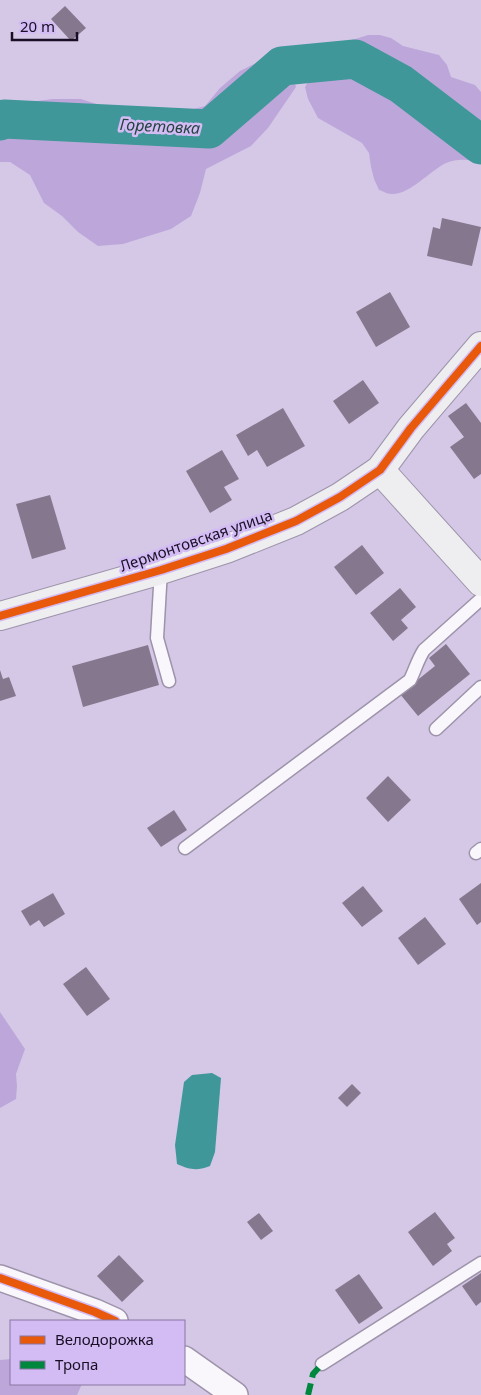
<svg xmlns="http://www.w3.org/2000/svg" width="481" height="1395" font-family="'Noto Sans',sans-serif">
  <rect width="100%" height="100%" fill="#d5c8e7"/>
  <g fill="#bda7da">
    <path d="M368,35H380L391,38L403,46L439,55L447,65L451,77L475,85L481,92V161C469,160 457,158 446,163C430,171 408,196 391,194C387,194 383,191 379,190L374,179L371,167L369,153L362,143L318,118L308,99L305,87L312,75L322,69L326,57L336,49L346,42Z"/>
    <polygon points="262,60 288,63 296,87 268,128 251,146 206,169 200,193 191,216 171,229 123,244 98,246 78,232 62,216 44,203 30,175 10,162 0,162 0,102 29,102 53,99 81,99 127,114 153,115 179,113 205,106 220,88 240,71"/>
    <polygon points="0,1012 25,1049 16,1074 17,1086 16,1099 0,1108"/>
    <polygon points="11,1359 11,1384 82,1384 77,1395 0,1395 0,1360"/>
  </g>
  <path fill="#409799" d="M212,1073L221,1078L215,1152L210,1166C196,1171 191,1170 177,1164L175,1145L184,1082L192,1075Z"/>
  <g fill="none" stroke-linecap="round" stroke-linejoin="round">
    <polyline stroke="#409799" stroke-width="39" points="0,121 4,119 209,129 282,66 355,59 401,84 481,145"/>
  </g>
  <g fill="#85788e">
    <polygon points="65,6 86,28 71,41 51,19"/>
    <polygon points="442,218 481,227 472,266 427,256 433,227 440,229"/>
    <polygon points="390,292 410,327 376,347 356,312"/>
    <polygon points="363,380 379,403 349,424 333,401"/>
    <polygon points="466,403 481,423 481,474 474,479 450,447 464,437 448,416"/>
    <polygon points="283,408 305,446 267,467 257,450 248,456 236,435"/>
    <polygon points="222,450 239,479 224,487 232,500 210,513 186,471"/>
    <polygon points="50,495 66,549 32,559 16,504"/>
    <polygon points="362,545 384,573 356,595 334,567"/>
    <polygon points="400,588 416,607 401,620 408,628 393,641 370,613"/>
    <polygon points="446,644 470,674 418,716 400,694 435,666 429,658"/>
    <polygon points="148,645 159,685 83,707 72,666"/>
    <polygon points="0,670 3,679 9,677 16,696 0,701"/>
    <polygon points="388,776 411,800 388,822 366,798"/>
    <polygon points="174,810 187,830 161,847 147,828"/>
    <polygon points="481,883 481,922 477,925 459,899"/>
    <polygon points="363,886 383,911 362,927 342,903"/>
    <polygon points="53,893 65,914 44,927 39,920 30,926 21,911"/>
    <polygon points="425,917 446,944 418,965 398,938"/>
    <polygon points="86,967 110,999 87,1016 63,984"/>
    <polygon points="352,1084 361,1093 347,1107 338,1098"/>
    <polygon points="435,1212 455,1238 447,1244 452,1251 433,1266 408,1232"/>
    <polygon points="259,1213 273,1231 261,1240 247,1222"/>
    <polygon points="119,1255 144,1281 122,1302 97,1276"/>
    <polygon points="481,1273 481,1302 476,1306 462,1286"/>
    <polygon points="359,1274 383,1308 359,1324 335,1290"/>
  </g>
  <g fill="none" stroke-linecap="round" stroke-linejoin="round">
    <defs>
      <g id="lane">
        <polyline points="161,570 157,638 169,681"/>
        <polyline points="436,729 481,687"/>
        <path d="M185,848L410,680C415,670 418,659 424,650L481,599"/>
        <polyline points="476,853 481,849"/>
        <polyline points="322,1364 481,1263"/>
      </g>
      <g id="street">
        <polyline points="0,1278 95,1312 115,1321"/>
        <polyline points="184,1359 235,1395"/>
      </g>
      <g id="secondary">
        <polyline points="380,470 481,582"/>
        <polyline points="0,616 161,570 226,549 296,521 340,497 380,470 411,428 481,346"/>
      </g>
    </defs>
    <use href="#lane" stroke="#9d93aa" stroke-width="15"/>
    <use href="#street" stroke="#9d93aa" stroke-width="28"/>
    <use href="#secondary" stroke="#9d93aa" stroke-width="30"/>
    <use href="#lane" stroke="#f9f7fb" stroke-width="12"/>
    <use href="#street" stroke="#f9f7fb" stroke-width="25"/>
    <use href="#secondary" stroke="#eeedf0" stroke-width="28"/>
    <polyline stroke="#00873e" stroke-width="6" stroke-dasharray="12 6" stroke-linecap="butt" points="308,1395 313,1374 322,1364"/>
    <defs>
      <g id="cycleway">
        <polyline points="0,616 161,570 226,549 296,521 340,497 380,470 411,428 481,346"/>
        <polyline points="0,1278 95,1312 115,1321"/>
      </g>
    </defs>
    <use href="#cycleway" stroke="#d3bbf4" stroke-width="11"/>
    <use href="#cycleway" stroke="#e8590c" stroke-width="8"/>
  </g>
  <g text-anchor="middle" stroke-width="5" stroke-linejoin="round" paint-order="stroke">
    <g font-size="15" fill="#190f24" stroke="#d3bbf4">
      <text transform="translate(196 541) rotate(-19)" y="5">Лермонтовская улица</text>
    </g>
    <g font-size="16" font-style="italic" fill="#24433f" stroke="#d3bbf4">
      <text transform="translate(160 126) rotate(3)" y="6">Горетовка</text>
    </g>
  </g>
  <rect x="10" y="1320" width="175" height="65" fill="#d3bbf4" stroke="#8976a1"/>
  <rect x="20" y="1336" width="25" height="8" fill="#e8590c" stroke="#8976a1"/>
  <text x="55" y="1345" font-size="15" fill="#190f24">Велодорожка</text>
  <rect x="20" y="1361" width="25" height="8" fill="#00873e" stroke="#8976a1"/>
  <text x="55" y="1370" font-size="15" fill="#190f24">Тропа</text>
  <path d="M12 32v8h65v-8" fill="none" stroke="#190f24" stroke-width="2.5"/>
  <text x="20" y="32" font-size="15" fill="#190f24" stroke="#d3bbf4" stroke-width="4" paint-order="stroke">20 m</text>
</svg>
